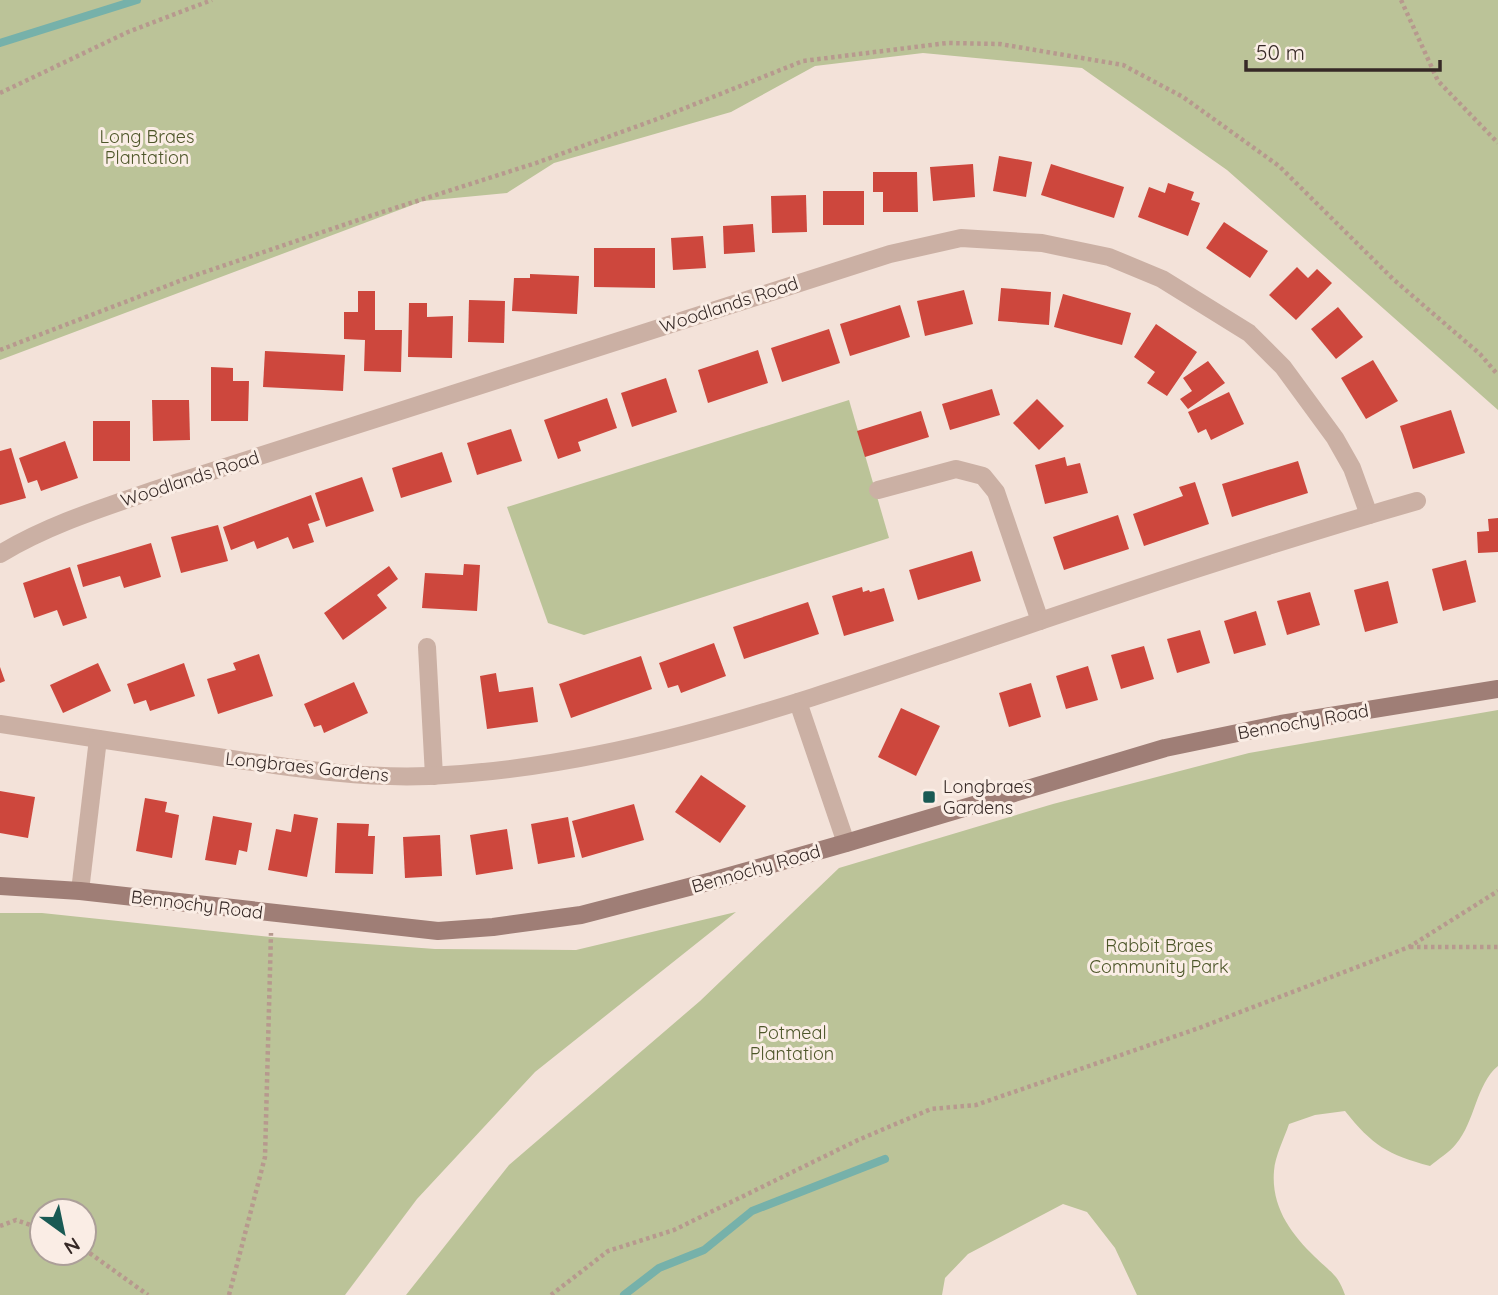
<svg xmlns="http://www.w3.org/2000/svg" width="1498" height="1295" font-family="Quicksand,sans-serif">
  <rect width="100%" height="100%" fill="#f3e2d9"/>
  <g fill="#bbc398" fill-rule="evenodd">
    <polygon points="0,0 1498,0 1498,410 1227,170 1082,68 923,53 815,66 731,112 554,163 507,193 423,201 0,360"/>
    <polygon points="849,400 889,538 584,635 548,623 507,507"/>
    <path d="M1498,710V1066C1476,1084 1475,1122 1456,1144C1449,1153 1438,1159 1430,1166C1388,1155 1372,1145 1345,1111L1315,1115L1289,1124C1284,1139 1275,1156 1274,1171C1271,1207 1291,1234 1315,1257C1330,1272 1338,1274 1345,1295H1137L1115,1248L1087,1212L1063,1204L968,1254L945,1278L942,1295H406L509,1165L700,1001L839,868L1053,804L1249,753Z"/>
    <path d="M736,912L535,1072L417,1199L345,1295H0V913H42L271,937L435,949L576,950ZM42,1211H84V1253H42Z"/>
  </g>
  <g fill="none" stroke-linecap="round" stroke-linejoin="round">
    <g stroke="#76b1aa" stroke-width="8">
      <polyline points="0,43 137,0"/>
      <polyline points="624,1295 659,1268 704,1250 752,1211 885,1159"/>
    </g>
  </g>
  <g fill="#cd473d">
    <polygon points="999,156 1032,162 1026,197 993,191"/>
    <polygon points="973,164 975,197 933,201 930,167"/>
    <polygon points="1051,164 1124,187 1114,218 1041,195"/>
    <polygon points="873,172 917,172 918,212 883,212 883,192 873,192"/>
    <polygon points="1168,183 1194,192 1191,200 1200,203 1188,236 1138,217 1149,187 1165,193"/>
    <rect x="823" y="191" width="41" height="34"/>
    <polygon points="806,195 807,232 772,233 771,196"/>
    <polygon points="1224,222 1268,251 1250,278 1206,248"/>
    <polygon points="753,224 755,252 724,254 723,226"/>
    <polygon points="703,236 706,268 673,270 671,238"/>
    <polygon points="594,248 655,248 655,288 594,287"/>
    <polygon points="1297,267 1308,278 1317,269 1332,283 1296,320 1269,295"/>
    <polygon points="530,274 579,276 577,314 512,311 514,278 530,278"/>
    <polygon points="1001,288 1051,292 1049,325 998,321"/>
    <polygon points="964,290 973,324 925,336 917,301"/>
    <polygon points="358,291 375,291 375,330 402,330 401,372 364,371 365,340 344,339 344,312 358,312"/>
    <polygon points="1063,294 1131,313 1122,345 1054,327"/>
    <polygon points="469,300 505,301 504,343 468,342"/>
    <polygon points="409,303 427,303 427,317 453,316 452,358 408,357"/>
    <polygon points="900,305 910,337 850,356 840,324"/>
    <polygon points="1338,307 1363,337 1336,359 1311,329"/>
    <polygon points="1156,324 1197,352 1167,396 1147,383 1155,372 1134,357"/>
    <polygon points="829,329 840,363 782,382 771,348"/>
    <polygon points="758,350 768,383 708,403 698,370"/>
    <polygon points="265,351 345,355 343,391 263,387"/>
    <polygon points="1373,360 1398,401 1366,419 1341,378"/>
    <polygon points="1208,361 1225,383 1188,409 1180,399 1192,391 1183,378"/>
    <polygon points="211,367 233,368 233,381 249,381 248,421 211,421"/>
    <polygon points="666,378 677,412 632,427 621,393"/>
    <polygon points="992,389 1000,415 950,430 942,404"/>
    <polygon points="1229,392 1244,424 1211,440 1206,429 1198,433 1188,412"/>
    <polygon points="607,398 617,428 578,442 581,451 558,459 544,420"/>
    <polygon points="1037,399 1064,426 1039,450 1013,423"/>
    <polygon points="152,400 189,400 190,440 153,441"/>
    <polygon points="1451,410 1465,453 1413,469 1400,426"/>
    <polygon points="921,411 929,437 865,457 857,431"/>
    <rect x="93" y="421" width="37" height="40"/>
    <polygon points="511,429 522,461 477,475 467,443"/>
    <polygon points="65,441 78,478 41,491 37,480 28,483 19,458"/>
    <polygon points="11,448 26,498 0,505 0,451"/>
    <polygon points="442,452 452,482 401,498 392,468"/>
    <polygon points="1065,457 1067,466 1080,463 1088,493 1045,504 1035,465"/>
    <polygon points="1298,461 1308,493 1232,517 1222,484"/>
    <polygon points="362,477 374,511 326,527 315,493"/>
    <polygon points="1195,482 1209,524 1144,546 1133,514 1183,496 1179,487"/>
    <polygon points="311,495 320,520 308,524 314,542 293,549 288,537 257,549 254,541 231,550 223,527"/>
    <polygon points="1118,515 1129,549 1064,570 1053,537"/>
    <polygon points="1498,518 1498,552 1478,553 1477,532 1489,531 1488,519"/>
    <polygon points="218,525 228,561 181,573 171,537"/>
    <polygon points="151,543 161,577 124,588 120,576 83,587 77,565"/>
    <polygon points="972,551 981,581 918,600 909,570"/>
    <polygon points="1466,560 1476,602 1443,611 1432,569"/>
    <polygon points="464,564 480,565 477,611 422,608 425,573 463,575"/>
    <polygon points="389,566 398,579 377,595 387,608 343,640 324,613"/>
    <polygon points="70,567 87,618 63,626 57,610 34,618 23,583"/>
    <polygon points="1388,581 1398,623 1365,632 1354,590"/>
    <polygon points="862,587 863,592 869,590 870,592 884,588 894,621 844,636 832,596"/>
    <polygon points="1310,592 1320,625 1287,635 1277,601"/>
    <polygon points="808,602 819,634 744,659 733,627"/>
    <polygon points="1256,611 1266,645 1234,654 1224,621"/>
    <polygon points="1200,630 1210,663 1177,673 1167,639"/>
    <polygon points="714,643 726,676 681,693 678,685 668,688 659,663"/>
    <polygon points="1144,646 1154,679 1121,689 1111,655"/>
    <polygon points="259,654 273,696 218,714 207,679 236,670 233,663"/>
    <polygon points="641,656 652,689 571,718 559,684"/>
    <polygon points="98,663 111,691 63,713 50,685"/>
    <polygon points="184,663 195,696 150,711 146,700 134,704 127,684"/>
    <polygon points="1088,666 1098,700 1066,709 1056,676"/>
    <polygon points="0,667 5,681 0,683"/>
    <polygon points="496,673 499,692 533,687 538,722 487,729 480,676"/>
    <polygon points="354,682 368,713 324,733 321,725 314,727 304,704"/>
    <polygon points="1031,683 1041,717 1009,727 999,693"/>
    <polygon points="901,708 940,726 916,776 878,757"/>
    <polygon points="701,775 746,806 720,843 675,812"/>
    <polygon points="0,791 35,797 28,838 0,833"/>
    <polygon points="145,798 167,802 165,812 179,815 172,858 136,851"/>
    <polygon points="634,804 644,840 582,858 572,821"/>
    <polygon points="294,814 318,818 307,877 268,870 276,829 291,832"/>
    <polygon points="213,816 252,823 247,852 239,850 236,865 205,860"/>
    <polygon points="568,817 575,857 538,864 531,824"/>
    <polygon points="337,823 369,824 368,836 375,836 373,874 335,873"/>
    <polygon points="507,829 513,869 476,875 470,835"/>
    <polygon points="440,835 442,876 405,878 403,837"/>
  </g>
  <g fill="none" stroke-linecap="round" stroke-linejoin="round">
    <g stroke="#b7998e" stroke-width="4.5" stroke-dasharray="3.5 3.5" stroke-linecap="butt">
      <polyline points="1401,0 1438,81 1498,143"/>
      <polyline points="0,93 128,32 212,0"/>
      <polyline points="0,350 190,277 370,216 536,163 660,118 803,61 947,43 1000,44 1123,65 1183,97 1279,166 1393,279 1480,354 1498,375"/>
      <polyline points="1410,947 1498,947"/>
      <polyline points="0,1226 16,1220 42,1229"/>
      <polyline points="84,1249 148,1295"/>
      <polyline points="229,1295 265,1157 271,933"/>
      <polyline points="551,1295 608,1251 674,1230 858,1140 931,1109 976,1105 1199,1028 1409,947 1498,891"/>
    </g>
    <g stroke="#cbb0a4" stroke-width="18">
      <polyline points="878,490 956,469 983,476 996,492 1040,621"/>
      <path d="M0,554C51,523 109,506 166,486L890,254L961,238L1042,243L1109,257L1162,279L1249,333L1283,367L1335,438L1352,468L1369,515"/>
      <polyline points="427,647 434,776"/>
      <polyline points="798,702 846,843"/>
      <path d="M0,724C73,735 145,746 218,757C288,767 358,779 429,776C609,768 780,709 949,652C1104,599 1260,546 1417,501"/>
      <polyline points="80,891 98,739"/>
    </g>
    <polyline stroke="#9f7e76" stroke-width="18" points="0,886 80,891 438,931 493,927 581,915 712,881 846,843 1165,748 1281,724 1498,689"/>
  </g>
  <rect fill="#195a54" stroke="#faede5" stroke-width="2.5" x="922" y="790" width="14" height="14" rx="3.5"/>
  <g text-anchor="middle" stroke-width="6" stroke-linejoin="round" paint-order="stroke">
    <g font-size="18" fill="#4d5629" stroke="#faede5">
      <text x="147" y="143">Long Braes<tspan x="147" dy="21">Plantation</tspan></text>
      <text x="1159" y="952">Rabbit Braes<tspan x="1159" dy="21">Community Park</tspan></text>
      <text x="792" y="1039">Potmeal<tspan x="792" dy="21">Plantation</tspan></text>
    </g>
    <g font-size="18" fill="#362926" stroke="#faede5">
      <text transform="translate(729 305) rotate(-18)" y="6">Woodlands Road</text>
      <text transform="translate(190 479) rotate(-18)" y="6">Woodlands Road</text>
      <text transform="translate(1303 722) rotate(-10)" y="6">Bennochy Road</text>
      <text transform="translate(307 767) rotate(6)" y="6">Longbraes Gardens</text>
      <text transform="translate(756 869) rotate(-16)" y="6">Bennochy Road</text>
      <text transform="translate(197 905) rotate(7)" y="6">Bennochy Road</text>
    </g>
    <g font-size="18" fill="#362926" stroke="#faede5" text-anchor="start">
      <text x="943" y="793">Longbraes<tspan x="943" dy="21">Gardens</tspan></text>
    </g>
  </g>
  <g transform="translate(63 1232) rotate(147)"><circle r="33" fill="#faede5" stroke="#ac9f99" stroke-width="2"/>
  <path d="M0-5L12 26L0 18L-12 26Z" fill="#195a54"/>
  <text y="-10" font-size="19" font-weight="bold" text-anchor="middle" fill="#362926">N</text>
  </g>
  <path d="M1246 60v10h194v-10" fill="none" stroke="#362926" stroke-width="3.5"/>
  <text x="1256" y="60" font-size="21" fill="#362926" stroke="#faede5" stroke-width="5" paint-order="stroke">50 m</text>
</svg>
